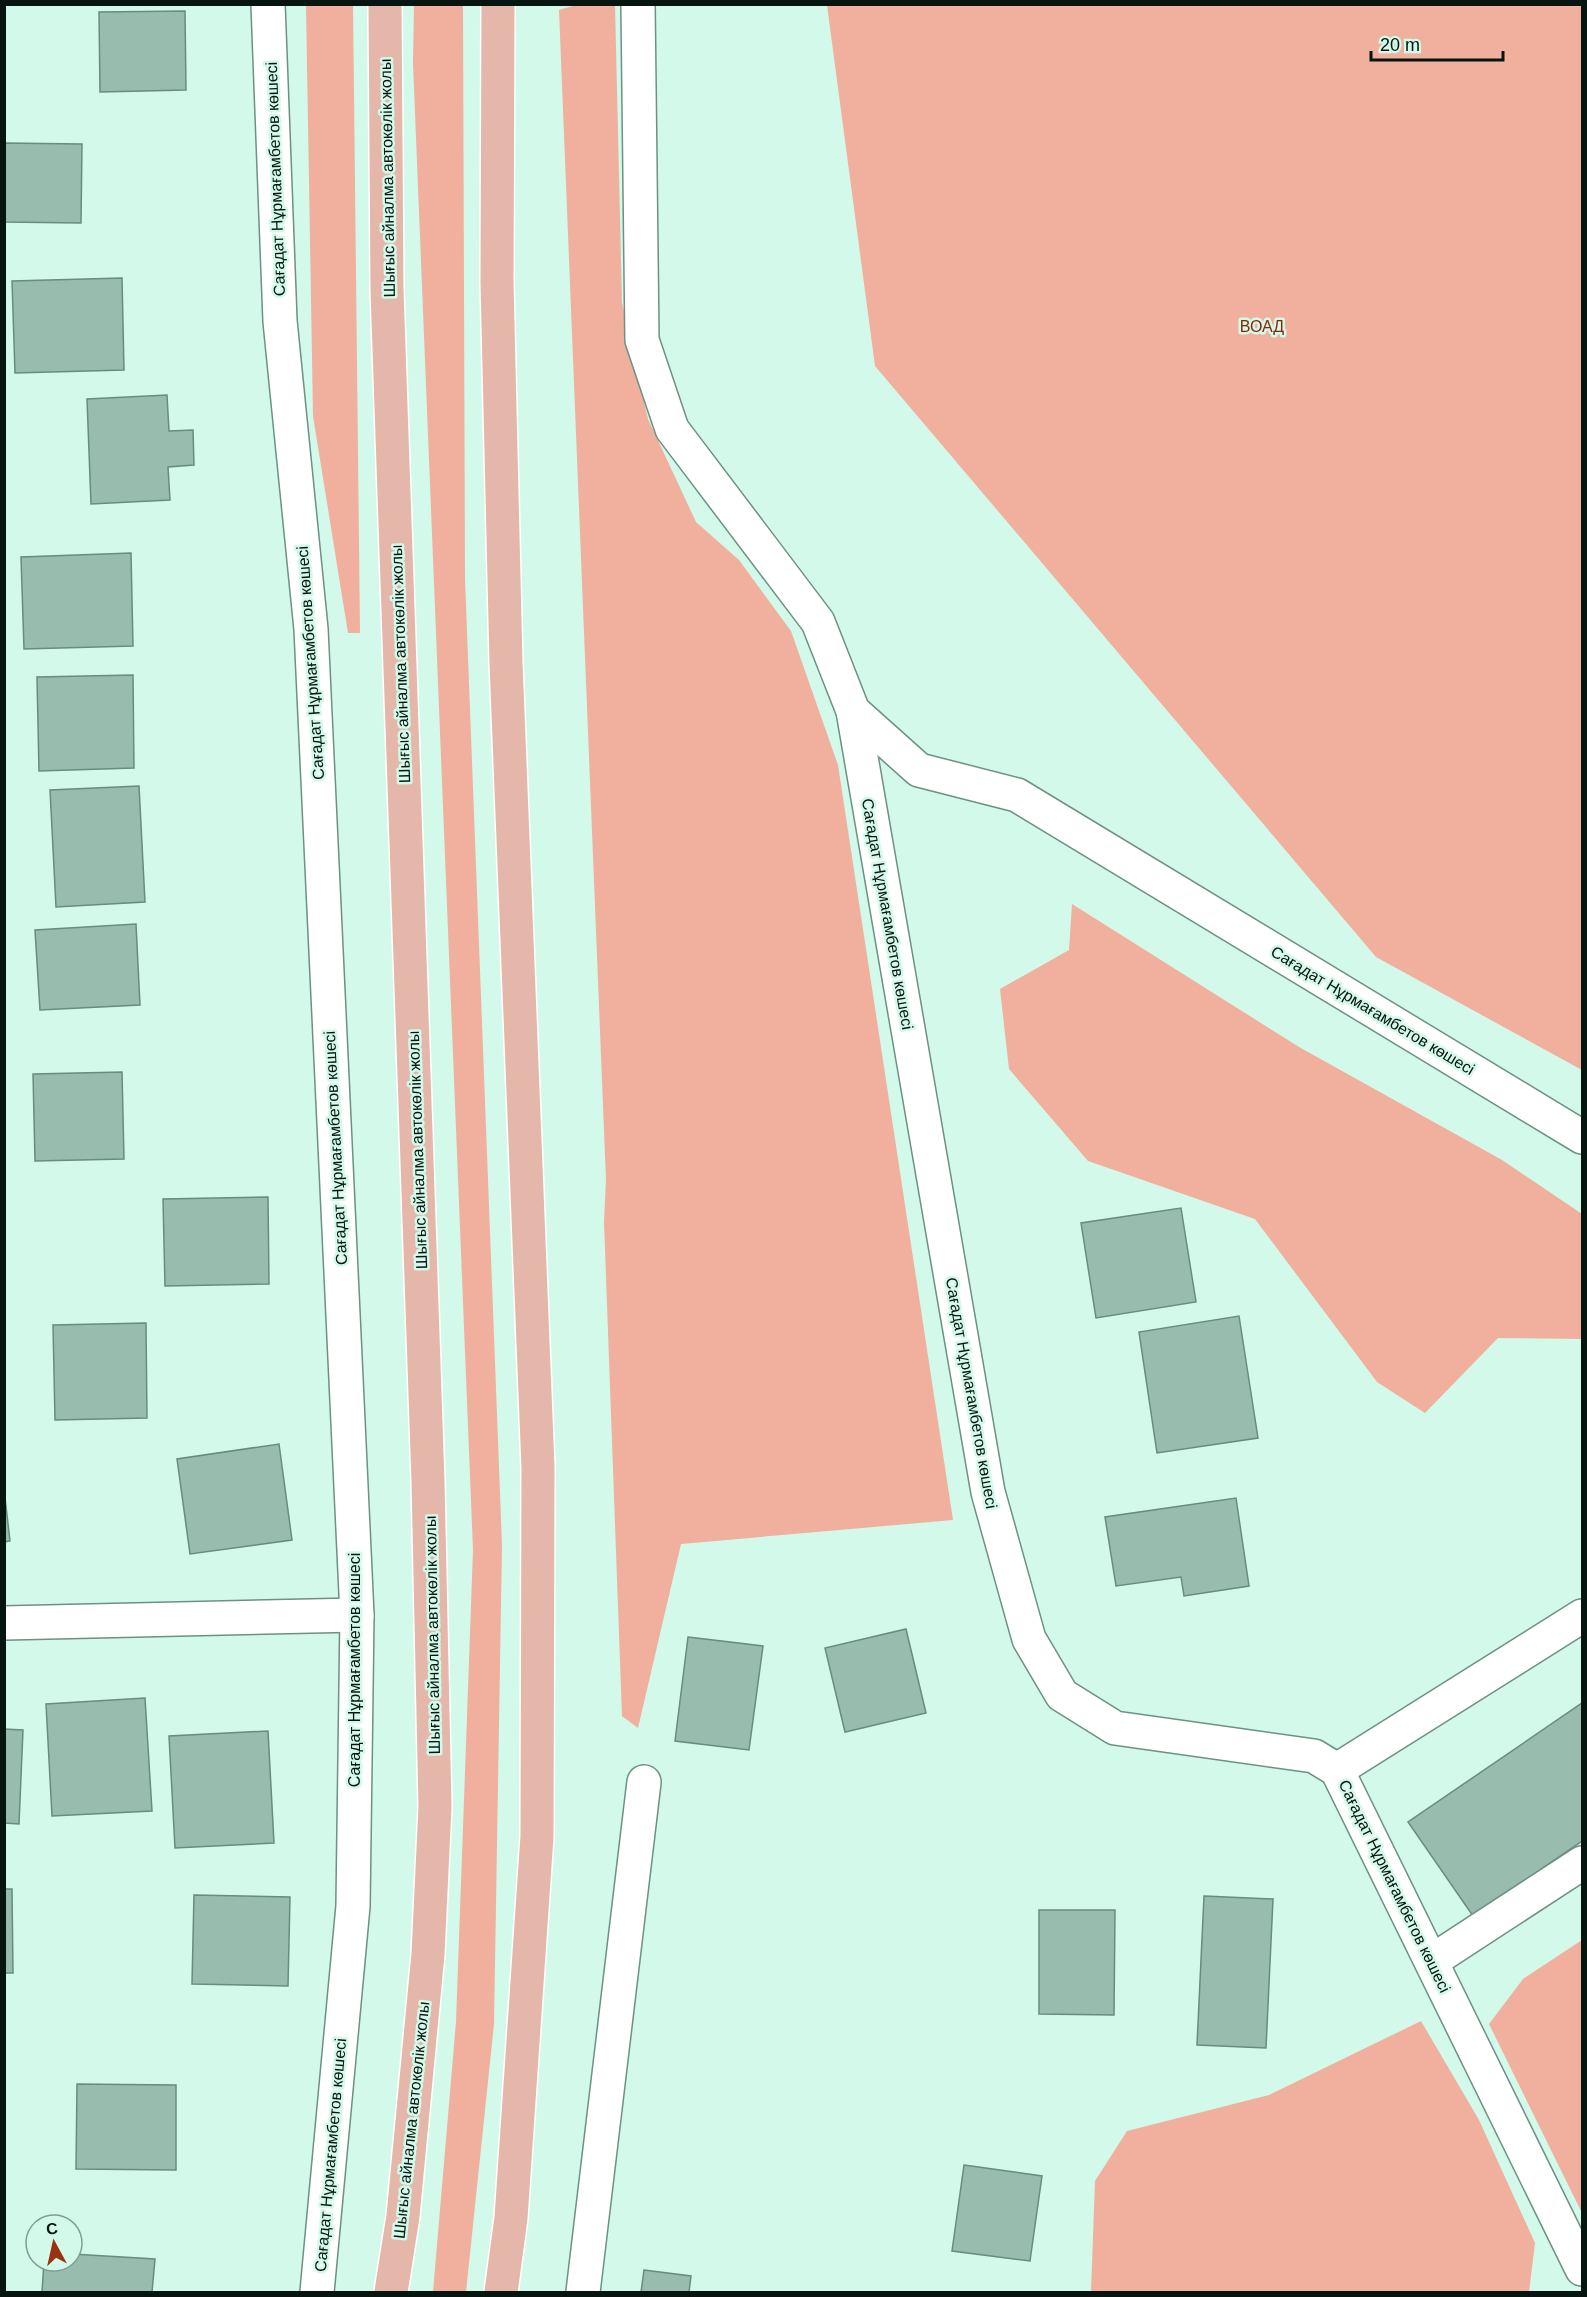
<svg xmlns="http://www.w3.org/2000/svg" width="1587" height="2297" font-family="Helvetica,sans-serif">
  <rect width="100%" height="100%" fill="#d2f9e9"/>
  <g fill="#f0b09d">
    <polygon points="306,5 353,5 360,633 348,633 313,416"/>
    <polygon points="414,5 463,5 465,579 502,1545 494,2024 466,2292 433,2292 456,2022 473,1550 413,63"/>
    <polygon points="576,5 615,5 622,303 648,419 696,522 739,560 791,631 838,765 953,1520 681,1544 638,1728 622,1716 604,1222 606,1180 559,10"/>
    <polygon points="827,5 1582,5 1582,1070 1376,957 875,366"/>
    <polygon points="1072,904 1299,1047 1502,1160 1582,1214 1582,1339 1498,1338 1425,1413 1377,1382 1255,1219 1088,1161 1009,1069 1000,989 1069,950"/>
    <polygon points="1582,1940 1582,2213 1489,2024 1523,1979"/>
    <polygon points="1421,2021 1479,2120 1535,2243 1529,2292 1091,2292 1095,2181 1127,2131 1269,2095"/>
  </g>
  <g fill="#98bcae" stroke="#688c7e" stroke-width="1.5">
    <polygon points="185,11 186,90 100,92 99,12"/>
    <polygon points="4,143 82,144 81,223 4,222"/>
    <polygon points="122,278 124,370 15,373 12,281"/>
    <polygon points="167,395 169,431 193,430 194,465 168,467 170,500 91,504 87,399"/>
    <polygon points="131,553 133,646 24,649 21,557"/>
    <polygon points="133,675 134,768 39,771 37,677"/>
    <polygon points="139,786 145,902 56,907 50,790"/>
    <polygon points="136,924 140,1005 40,1010 35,930"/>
    <polygon points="122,1072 124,1159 35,1161 33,1074"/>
    <polygon points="268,1197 269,1284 165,1286 163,1199"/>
    <polygon points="1181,1208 1196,1302 1096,1318 1081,1223"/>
    <polygon points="1239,1316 1258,1438 1157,1453 1139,1332"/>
    <polygon points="146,1323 147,1418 55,1420 53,1325"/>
    <polygon points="279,1444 292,1540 190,1554 177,1459"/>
    <polygon points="4,1489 10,1541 4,1542"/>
    <polygon points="1236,1498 1249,1586 1184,1596 1181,1577 1116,1586 1105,1517"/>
    <polygon points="906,1629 926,1713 845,1732 825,1648"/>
    <polygon points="688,1637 763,1646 749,1750 675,1741"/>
    <polygon points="145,1698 152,1811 52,1816 46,1704"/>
    <polygon points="1582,1703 1582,1841 1473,1916 1408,1822"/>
    <polygon points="4,1729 23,1730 19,1824 4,1823"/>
    <polygon points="268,1731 274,1843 175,1848 169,1736"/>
    <polygon points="4,1889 12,1889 13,1973 4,1973"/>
    <polygon points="194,1895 290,1897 288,1986 192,1984"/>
    <polygon points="1204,1896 1273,1899 1266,2048 1197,2045"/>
    <polygon points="1039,1910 1115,1910 1114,2015 1039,2014"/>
    <polygon points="77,2084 176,2085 176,2170 76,2169"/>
    <polygon points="964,2165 1042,2176 1030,2261 952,2251"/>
    <polygon points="72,2254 155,2259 152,2292 42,2292 44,2261 72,2261"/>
    <polygon points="644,2270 691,2276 689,2292 641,2292"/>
  </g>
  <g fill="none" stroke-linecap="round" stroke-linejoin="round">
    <defs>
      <g id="minor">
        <polyline points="268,4 280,321 311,629 357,1615 353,1906 317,2292"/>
        <polyline points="638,4 642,340 672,429 818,622 853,711 988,1492 1029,1639 1062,1695 1115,1728 1314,1756 1337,1770 1582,2269"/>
        <polyline points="853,711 919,770 1017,795 1582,1137"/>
        <polyline points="4,1623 357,1615"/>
        <polyline points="1337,1770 1582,1616"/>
        <polyline points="1432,1961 1582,1863"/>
        <polyline points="583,2292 644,1782"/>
      </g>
      <g id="major">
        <polyline points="385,4 387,290 428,1481 435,1807 428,1954 403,2216 391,2292"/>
        <polyline points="498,4 497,282 506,663 538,1468 537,1836 511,2218 501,2292"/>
      </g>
    </defs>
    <use href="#minor" stroke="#6d9183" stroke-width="36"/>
    <use href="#major" stroke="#fff" stroke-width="36"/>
    <use href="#minor" stroke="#fff" stroke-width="33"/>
    <use href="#major" stroke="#e4b7aa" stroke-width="33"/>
  </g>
  <g text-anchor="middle" stroke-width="5" stroke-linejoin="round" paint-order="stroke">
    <g font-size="16" fill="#071510" stroke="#d2f9e9">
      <text transform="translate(387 178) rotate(-91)" y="6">Шығыс айналма автокөлік жолы</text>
      <text transform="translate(275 179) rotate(-92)" y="6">Сағадат Нұрмағамбетов көшесі</text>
      <text transform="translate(310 663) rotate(-94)" y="6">Сағадат Нұрмағамбетов көшесі</text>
      <text transform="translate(400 664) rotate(-92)" y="6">Шығыс айналма автокөлік жолы</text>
      <text transform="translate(888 914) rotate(80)" y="6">Сағадат Нұрмағамбетов көшесі</text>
      <text transform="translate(1373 1010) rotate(31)" y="6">Сағадат Нұрмағамбетов көшесі</text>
      <text transform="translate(335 1148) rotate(-93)" y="6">Сағадат Нұрмағамбетов көшесі</text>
      <text transform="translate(417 1150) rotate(-92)" y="6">Шығыс айналма автокөлік жолы</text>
      <text transform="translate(972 1393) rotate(80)" y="6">Сағадат Нұрмағамбетов көшесі</text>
      <text transform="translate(432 1635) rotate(-91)" y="6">Шығыс айналма автокөлік жолы</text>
      <text transform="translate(354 1670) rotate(-90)" y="6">Сағадат Нұрмағамбетов көшесі</text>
      <text transform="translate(1395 1886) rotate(64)" y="6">Сағадат Нұрмағамбетов көшесі</text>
      <text transform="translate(411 2120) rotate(-84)" y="6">Шығыс айналма автокөлік жолы</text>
      <text transform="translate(330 2155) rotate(-85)" y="6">Сағадат Нұрмағамбетов көшесі</text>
    </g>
    <g font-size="16" fill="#892500" stroke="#d2f9e9">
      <text x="1262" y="332">ВОАД</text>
    </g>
  </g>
  <rect width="1587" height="2297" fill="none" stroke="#071510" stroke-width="12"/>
  <g transform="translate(54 2243) rotate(352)"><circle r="28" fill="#d2f9e9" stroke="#819e92" stroke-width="1.5"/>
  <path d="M0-4.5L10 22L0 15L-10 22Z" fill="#99330f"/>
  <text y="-9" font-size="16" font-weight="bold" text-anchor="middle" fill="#071510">С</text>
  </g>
  <path d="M1371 51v9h132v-9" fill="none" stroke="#071510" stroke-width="3"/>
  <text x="1380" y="51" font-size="18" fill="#071510" stroke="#d2f9e9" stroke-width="4.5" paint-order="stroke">20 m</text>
</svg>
